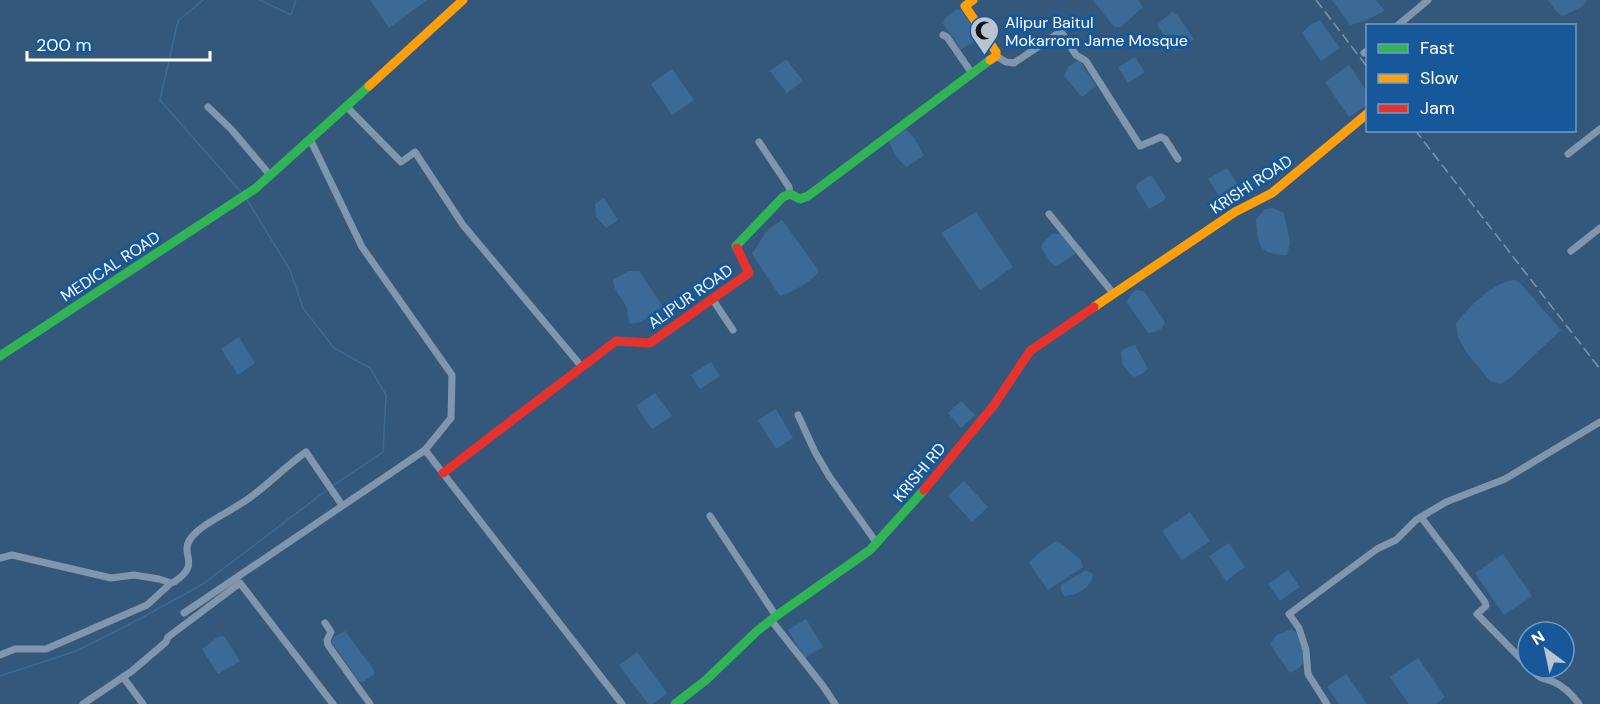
<svg xmlns="http://www.w3.org/2000/svg" width="1600" height="704" font-family="'DM Sans',sans-serif">
  <rect width="100%" height="100%" fill="#34587b"/>
  <g fill="#3c6a97">
    <polygon points="370,0 427,0 389,28"/>
    <polygon points="1093,0 1138,0 1143,7 1121,27 1114,27"/>
    <polygon points="1332,0 1376,0 1385,11 1364,21 1350,25"/>
    <polygon points="1548,0 1587,0 1582,7 1562,16 1556,11"/>
    <polygon points="957,9 961,10 979,36 977,40 961,49 943,24 945,18"/>
    <polygon points="1172,12 1177,15 1194,39 1175,51 1157,25"/>
    <polygon points="1320,20 1340,48 1321,61 1302,33 1310,25"/>
    <polygon points="1135,57 1145,72 1128,83 1118,67"/>
    <polygon points="786,59 803,81 787,93 770,71"/>
    <polygon points="1079,60 1096,86 1082,97 1064,76 1068,67"/>
    <polygon points="1349,65 1367,92 1368,104 1349,117 1325,82"/>
    <polygon points="672,69 694,100 672,115 651,84"/>
    <polygon points="906,129 915,139 924,156 906,167 895,155 888,139"/>
    <polygon points="1227,168 1239,187 1221,199 1208,179"/>
    <polygon points="1149,176 1152,176 1166,198 1163,201 1149,209 1136,188 1137,184"/>
    <polygon points="604,198 618,220 606,228 596,217 595,204"/>
    <path d="M1273,208L1284,213L1290,243L1287,255C1258,254 1258,246 1256,219L1265,209Z"/>
    <polygon points="976,212 1013,267 980,290 941,233"/>
    <path d="M782,220L819,271C810,283 794,291 780,296L752,254L768,229Z"/>
    <polygon points="1052,234 1064,234 1076,253 1057,266 1051,263 1041,247 1043,243"/>
    <path d="M629,271H639L663,307C655,315 643,322 630,324C628,318 628,315 627,309C624,298 613,292 613,280Z"/>
    <path d="M1514,280L1520,283L1561,330L1510,378L1501,384L1490,381L1466,352L1458,337L1456,323C1470,306 1492,283 1514,280Z"/>
    <path d="M1136,290L1144,291L1165,322C1162,331 1156,332 1148,333L1127,302L1129,297Z"/>
    <polygon points="239,337 255,363 238,375 221,349"/>
    <polygon points="1135,345 1148,369 1142,374 1133,377 1123,365 1121,353 1125,348"/>
    <polygon points="711,362 720,376 700,389 691,375"/>
    <polygon points="655,393 672,416 652,429 636,406"/>
    <polygon points="961,401 975,415 961,428 948,413"/>
    <polygon points="776,409 793,438 776,449 758,420"/>
    <polygon points="964,481 988,507 972,522 948,496"/>
    <polygon points="1190,512 1210,541 1182,560 1162,531"/>
    <polygon points="1056,541 1059,542 1081,560 1083,567 1048,590 1029,563 1040,552"/>
    <polygon points="1229,543 1245,567 1226,581 1209,556"/>
    <polygon points="1503,554 1532,596 1504,615 1475,573"/>
    <path d="M1086,570L1093,574C1092,587 1077,596 1064,596L1061,590V585Z"/>
    <polygon points="1288,570 1300,587 1280,601 1268,584"/>
    <polygon points="806,619 823,647 805,658 788,630"/>
    <polygon points="1292,629 1297,634 1306,660 1299,668 1290,673 1270,644 1277,635"/>
    <polygon points="345,631 374,670 374,674 363,682 360,682 331,642 334,637"/>
    <polygon points="224,636 240,661 218,674 202,649 218,637"/>
    <polygon points="637,652 667,693 653,704 648,704 619,665"/>
    <polygon points="1418,658 1445,697 1436,704 1409,704 1390,677"/>
    <polygon points="1346,674 1367,704 1339,704 1327,687"/>
  </g>
  <g fill="none" stroke-linecap="round" stroke-linejoin="round">
    <g stroke="#3c6a97" stroke-width="1.5">
      <polyline points="203,0 178,21 160,100 241,192"/>
      <polyline points="260,0 291,15 296,0"/>
      <polyline points="246,198 290,270 303,308 334,348 370,368 386,395 383,452 331,487"/>
      <polyline points="0,676 76,651 134,622 203,584 327,490"/>
    </g>
    <g stroke="#7f96ad" stroke-width="7">
      <polyline points="1397,26 1428,0"/>
      <polyline points="943,35 947,37 971,72"/>
      <polyline points="1364,53 1368,50"/>
      <polyline points="996,56 1006,62 1014,63 1060,32 1062,33 1076,55 1086,61 1140,146 1161,137 1165,139 1178,159"/>
      <polyline points="346,106 401,162 415,152 463,225 582,367"/>
      <polyline points="208,107 231,129 270,175"/>
      <polyline points="310,139 362,247 452,375 451,418 425,450"/>
      <polyline points="759,142 789,187 790,194"/>
      <polyline points="1568,154 1600,129"/>
      <polyline points="1049,214 1113,293"/>
      <polyline points="1571,251 1600,228"/>
      <polyline points="711,300 715,303 733,330"/>
      <polyline points="798,415 815,452 829,476 876,542"/>
      <polyline points="710,516 776,616"/>
      <polyline points="1421,517 1485,602 1486,606 1477,614 1528,666"/>
      <polyline points="0,558 12,555 111,578 134,575 159,579 171,583 147,605 46,649 15,649 0,655"/>
      <path d="M174,582C203,563 178,555 191,538C202,523 236,509 252,496C271,482 287,465 306,452L342,505"/>
      <polyline points="184,613 425,450 622,704"/>
      <polyline points="771,620 823,686 835,704"/>
      <polyline points="325,623 331,632 327,640 328,645 370,704"/>
      <path d="M1530,668C1542,681 1539,676 1554,682C1563,686 1573,696 1579,704"/>
      <polyline points="123,677 143,704"/>
      <polyline points="83,704 132,671 166,642 168,637 240,583 333,704"/>
      <polyline points="1327,704 1308,674 1306,650 1299,628 1289,614 1377,549 1396,540 1416,520 1446,502 1505,479 1600,422"/>
    </g>
    <g stroke="#30b455" stroke-width="9">
      <polyline points="737,248 736,246 783,197 790,194 800,199 808,196 990,60"/>
      <polyline points="0,356 256,188 369,86"/>
      <polyline points="675,704 706,680 756,632 776,616 870,550 924,490"/>
    </g>
    <g stroke="#ff9f0a" stroke-width="9">
      <polyline points="973,0 965,6 996,52 996,56 990,60"/>
      <polyline points="369,86 463,0"/>
      <polyline points="1094,307 1235,212 1272,193 1368,113"/>
    </g>
    <g stroke="#e5322d" stroke-width="9">
      <polyline points="443,473 616,341 650,343 749,273 737,248"/>
      <polyline points="924,490 994,405 1030,351 1094,307"/>
    </g>
    <g stroke="#7f94ab" stroke-width="1.5" stroke-dasharray="10 4.5" stroke-linecap="butt">
      <polyline points="1316,0 1368,68"/>
      <polyline points="1415,130 1600,369"/>
    </g>
  </g>
  <defs>
    <symbol id="mosque-pin" viewBox="-11 -11 22 30"><path d="M0 17L-7.5 6A9.5 9.5 0 1 1 7.5 6Z" fill="#b8c5d1" stroke="#165899"/><path d="M3.5-4.9A6 6 0 1 0 3.5 4.9A5 5 0 1 1 3.5-4.9Z" fill="#111"/></symbol>
  </defs>
  <g fill-rule="evenodd">
    <use href="#mosque-pin" x="968" y="14" width="33" height="45"/>
  </g>
  <g text-anchor="middle" stroke-width="6" stroke-linejoin="round" paint-order="stroke">
    <g font-size="16" fill="#fff" stroke="#165899" text-anchor="start">
      <text x="1005" y="28">Alipur Baitul<tspan x="1005" dy="18">Mokarrom Jame Mosque</tspan></text>
    </g>
    <g font-size="16" fill="#fff" stroke="#165899">
      <text transform="translate(1251 184) rotate(-33)" y="6">KRISHI ROAD</text>
      <text transform="translate(110 266) rotate(-33)" y="6">MEDICAL ROAD</text>
      <text transform="translate(690 296) rotate(-35)" y="6">ALIPUR ROAD</text>
      <text transform="translate(919 472) rotate(-50)" y="6">KRISHI RD</text>
    </g>
  </g>
  <rect x="1366" y="24" width="210" height="108" fill="#165899" stroke="#739bc2" stroke-width="1.5"/>
  <rect x="1378" y="44" width="30" height="9" fill="#30b455" stroke="#739bc2" stroke-width="1.5"/>
  <text x="1420" y="54" font-size="18" fill="#ffffff">Fast</text>
  <rect x="1378" y="74" width="30" height="9" fill="#ff9f0a" stroke="#739bc2" stroke-width="1.5"/>
  <text x="1420" y="84" font-size="18" fill="#ffffff">Slow</text>
  <rect x="1378" y="104" width="30" height="9" fill="#e5322d" stroke="#739bc2" stroke-width="1.5"/>
  <text x="1420" y="114" font-size="18" fill="#ffffff">Jam</text>
  <g transform="translate(1546 650) rotate(327)"><circle r="28" fill="#165899" stroke="#739bc2" stroke-width="1.5"/>
  <path d="M0-4.5L10 22L0 15L-10 22Z" fill="#b8c5d1"/>
  <text y="-9" font-size="16" font-weight="bold" text-anchor="middle" fill="#ffffff">N</text>
  </g>
  <path d="M27 51v9h183v-9" fill="none" stroke="#ffffff" stroke-width="3"/>
  <text x="36" y="51" font-size="18" fill="#ffffff" stroke="#165899" stroke-width="4.5" paint-order="stroke">200 m</text>
</svg>
